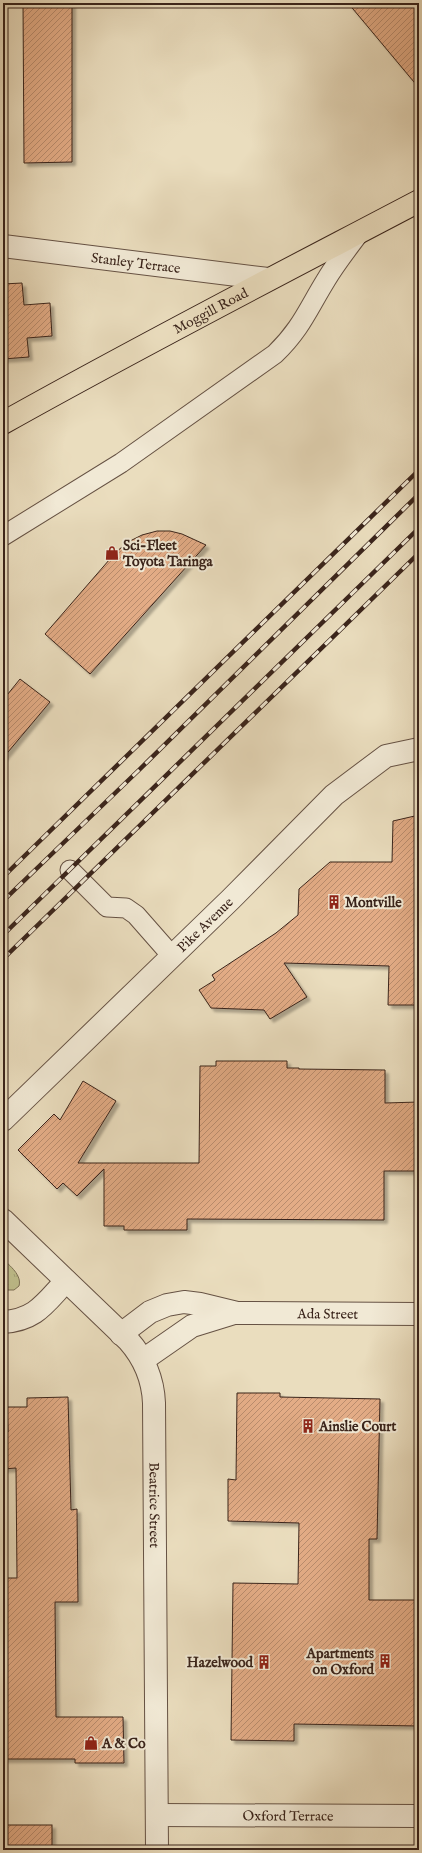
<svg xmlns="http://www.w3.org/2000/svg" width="422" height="1853" font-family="'IM FELL English',serif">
  <defs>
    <pattern id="grass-tufts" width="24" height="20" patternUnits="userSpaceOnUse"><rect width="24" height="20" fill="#bfbe8c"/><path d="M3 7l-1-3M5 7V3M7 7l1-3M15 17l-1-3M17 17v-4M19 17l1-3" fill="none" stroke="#a5a378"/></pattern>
    <pattern id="building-hatch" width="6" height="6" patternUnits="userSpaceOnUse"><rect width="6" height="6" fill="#e3ac86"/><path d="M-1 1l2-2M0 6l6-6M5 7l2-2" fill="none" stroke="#b98c6d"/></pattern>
    <filter id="shadow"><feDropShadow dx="3.5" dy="3.5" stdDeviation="1" flood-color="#0004"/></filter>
  </defs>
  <rect width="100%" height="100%" fill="#eaddbe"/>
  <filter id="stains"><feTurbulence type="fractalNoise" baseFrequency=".005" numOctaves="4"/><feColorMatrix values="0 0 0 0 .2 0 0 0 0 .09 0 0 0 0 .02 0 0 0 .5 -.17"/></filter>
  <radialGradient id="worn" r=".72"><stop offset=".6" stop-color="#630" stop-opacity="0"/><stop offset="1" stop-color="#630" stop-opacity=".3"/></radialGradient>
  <path fill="url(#grass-tufts)" stroke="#7c7154" d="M3,1259C10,1266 22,1275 19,1286L14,1290H3Z"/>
  <g fill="url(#building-hatch)" stroke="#3a241b" filter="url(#shadow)">
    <polygon points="23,3 72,3 72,162 24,163"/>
    <polygon points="348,3 419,3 419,88"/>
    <polygon points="22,283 24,305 50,303 52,336 27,338 29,357 3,359 3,284"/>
    <polygon points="157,531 170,531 182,534 206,545 90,674 45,634 116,552 128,542 142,535"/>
    <polygon points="20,679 50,702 3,758 3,700"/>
    <polygon points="419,815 419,1005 388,1005 389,966 284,963 307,997 270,1019 264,1010 211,1008 199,990 215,980 212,975 276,933 298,915 299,889 330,862 392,862 393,821"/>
    <polygon points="216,1061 287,1061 287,1068 299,1068 299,1069 385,1070 385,1103 419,1102 419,1171 384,1171 384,1220 187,1219 187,1230 124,1230 124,1226 104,1226 104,1169 77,1196 63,1183 57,1189 18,1150 54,1114 60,1120 83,1081 116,1101 78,1163 199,1163 200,1066 216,1066"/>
    <polygon points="237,1393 280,1393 280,1397 380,1399 377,1539 369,1539 369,1600 419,1600 419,1726 294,1724 294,1741 231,1740 233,1583 298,1584 299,1523 228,1521 228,1479 236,1480"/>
    <polygon points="68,1397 71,1510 77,1509 78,1602 55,1602 56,1717 123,1717 124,1763 75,1763 75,1759 3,1759 3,1578 17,1578 16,1468 3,1469 3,1432 8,1432 7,1407 27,1407 27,1398"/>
    <rect x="3" y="1825" width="49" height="25"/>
  </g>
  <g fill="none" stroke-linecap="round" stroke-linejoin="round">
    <defs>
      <g id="lane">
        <path d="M3,536L121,463L275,354C301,329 308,309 326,280C336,263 349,247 360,232"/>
        <polyline points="70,870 107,907 126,908 136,915 172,956"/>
      </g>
      <g id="street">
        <path id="s1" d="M3,246L268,279"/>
        <path id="s2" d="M3,1120L231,899L334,795L386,756L419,749"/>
        <path id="s3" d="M3,1220L128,1340C144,1358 153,1378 154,1403L157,1850"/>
        <path d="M3,1322C36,1320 45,1303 66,1281"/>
        <path id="s4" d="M121,1334L150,1312L167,1305L184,1302L200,1304L237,1313L419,1314"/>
        <polyline points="143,1360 192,1326 234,1313"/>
        <path id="s5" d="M158,1815L419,1816"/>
      </g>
      <g id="highway">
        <path id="s6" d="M3,423C140,346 280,274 419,201"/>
      </g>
    </defs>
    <use href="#lane" stroke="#665244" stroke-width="21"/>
    <use href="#street" stroke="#665244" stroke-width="24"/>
    <use href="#highway" stroke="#3a241b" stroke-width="24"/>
    <use href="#lane" stroke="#f1e9d5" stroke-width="19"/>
    <use href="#street" stroke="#f1e9d5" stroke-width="22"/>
    <use href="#highway" stroke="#eaddbe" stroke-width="22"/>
    <defs>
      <g id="rail">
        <polyline points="3,877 419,470"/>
        <polyline points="3,901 139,770 419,494"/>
        <polyline points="3,935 419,528"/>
        <polyline points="3,959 419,553"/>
      </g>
    </defs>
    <use href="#rail" stroke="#3a241b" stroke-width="4.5"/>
    <use href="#rail" stroke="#f1e9d5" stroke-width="3" stroke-dasharray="9" stroke-linecap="butt"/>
  </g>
  <defs>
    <symbol id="shop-bare" viewBox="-9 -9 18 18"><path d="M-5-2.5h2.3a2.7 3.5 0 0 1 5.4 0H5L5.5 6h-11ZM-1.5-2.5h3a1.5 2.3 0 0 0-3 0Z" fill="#8f2418" stroke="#f1e9d5" stroke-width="2.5" paint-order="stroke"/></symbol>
    <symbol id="building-bare" viewBox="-9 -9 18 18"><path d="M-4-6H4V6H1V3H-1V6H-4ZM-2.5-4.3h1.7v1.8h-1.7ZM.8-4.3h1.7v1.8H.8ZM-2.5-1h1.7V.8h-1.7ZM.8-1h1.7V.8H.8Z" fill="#8f2418" stroke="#f1e9d5" stroke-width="2.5" paint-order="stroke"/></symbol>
  </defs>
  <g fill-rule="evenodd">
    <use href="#shop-bare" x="102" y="543" width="20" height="20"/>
    <use href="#building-bare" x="324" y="892" width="20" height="20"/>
    <use href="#building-bare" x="298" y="1416" width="20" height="20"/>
    <use href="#building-bare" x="375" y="1651" width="20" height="20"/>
    <use href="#building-bare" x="254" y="1652" width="20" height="20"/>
    <use href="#shop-bare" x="81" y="1733" width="20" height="20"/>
  </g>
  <g text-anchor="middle" stroke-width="4" stroke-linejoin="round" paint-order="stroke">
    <g font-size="14" fill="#3a241b" stroke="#f1e9d5">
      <text dy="5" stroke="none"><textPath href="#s1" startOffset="134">Stanley Terrace</textPath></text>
      <text dy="5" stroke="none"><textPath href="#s6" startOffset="236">Moggill Road</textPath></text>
      <text dy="5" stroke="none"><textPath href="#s2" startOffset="281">Pike Avenue</textPath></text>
      <text dy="5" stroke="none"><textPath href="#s4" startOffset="217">Ada Street</textPath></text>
      <text dy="5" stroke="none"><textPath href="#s3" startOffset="345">Beatrice Street</textPath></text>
      <text dy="5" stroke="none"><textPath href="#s5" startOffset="130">Oxford Terrace</textPath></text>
    </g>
    <g font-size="14" font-weight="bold" fill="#3a241b" stroke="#f1e9d5" text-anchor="start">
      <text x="123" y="550">Sci-Fleet<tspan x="123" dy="16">Toyota Taringa</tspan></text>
      <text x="345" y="907">Montville</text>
      <text x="319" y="1431">Ainslie Court</text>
      <text x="374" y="1658" text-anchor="end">Apartments<tspan x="374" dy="16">on Oxford</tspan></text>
      <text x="253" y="1667" text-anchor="end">Hazelwood</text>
      <text x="102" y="1748">A &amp; Co</text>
    </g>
  </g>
  <rect width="422" height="1853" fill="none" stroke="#eaddbe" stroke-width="16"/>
  <rect x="4" y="4" width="414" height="1845" fill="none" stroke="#3a241b" stroke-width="2"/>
  <rect x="8" y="8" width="406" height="1837" fill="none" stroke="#3a241b"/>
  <rect width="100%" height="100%" filter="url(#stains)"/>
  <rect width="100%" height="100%" fill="url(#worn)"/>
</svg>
